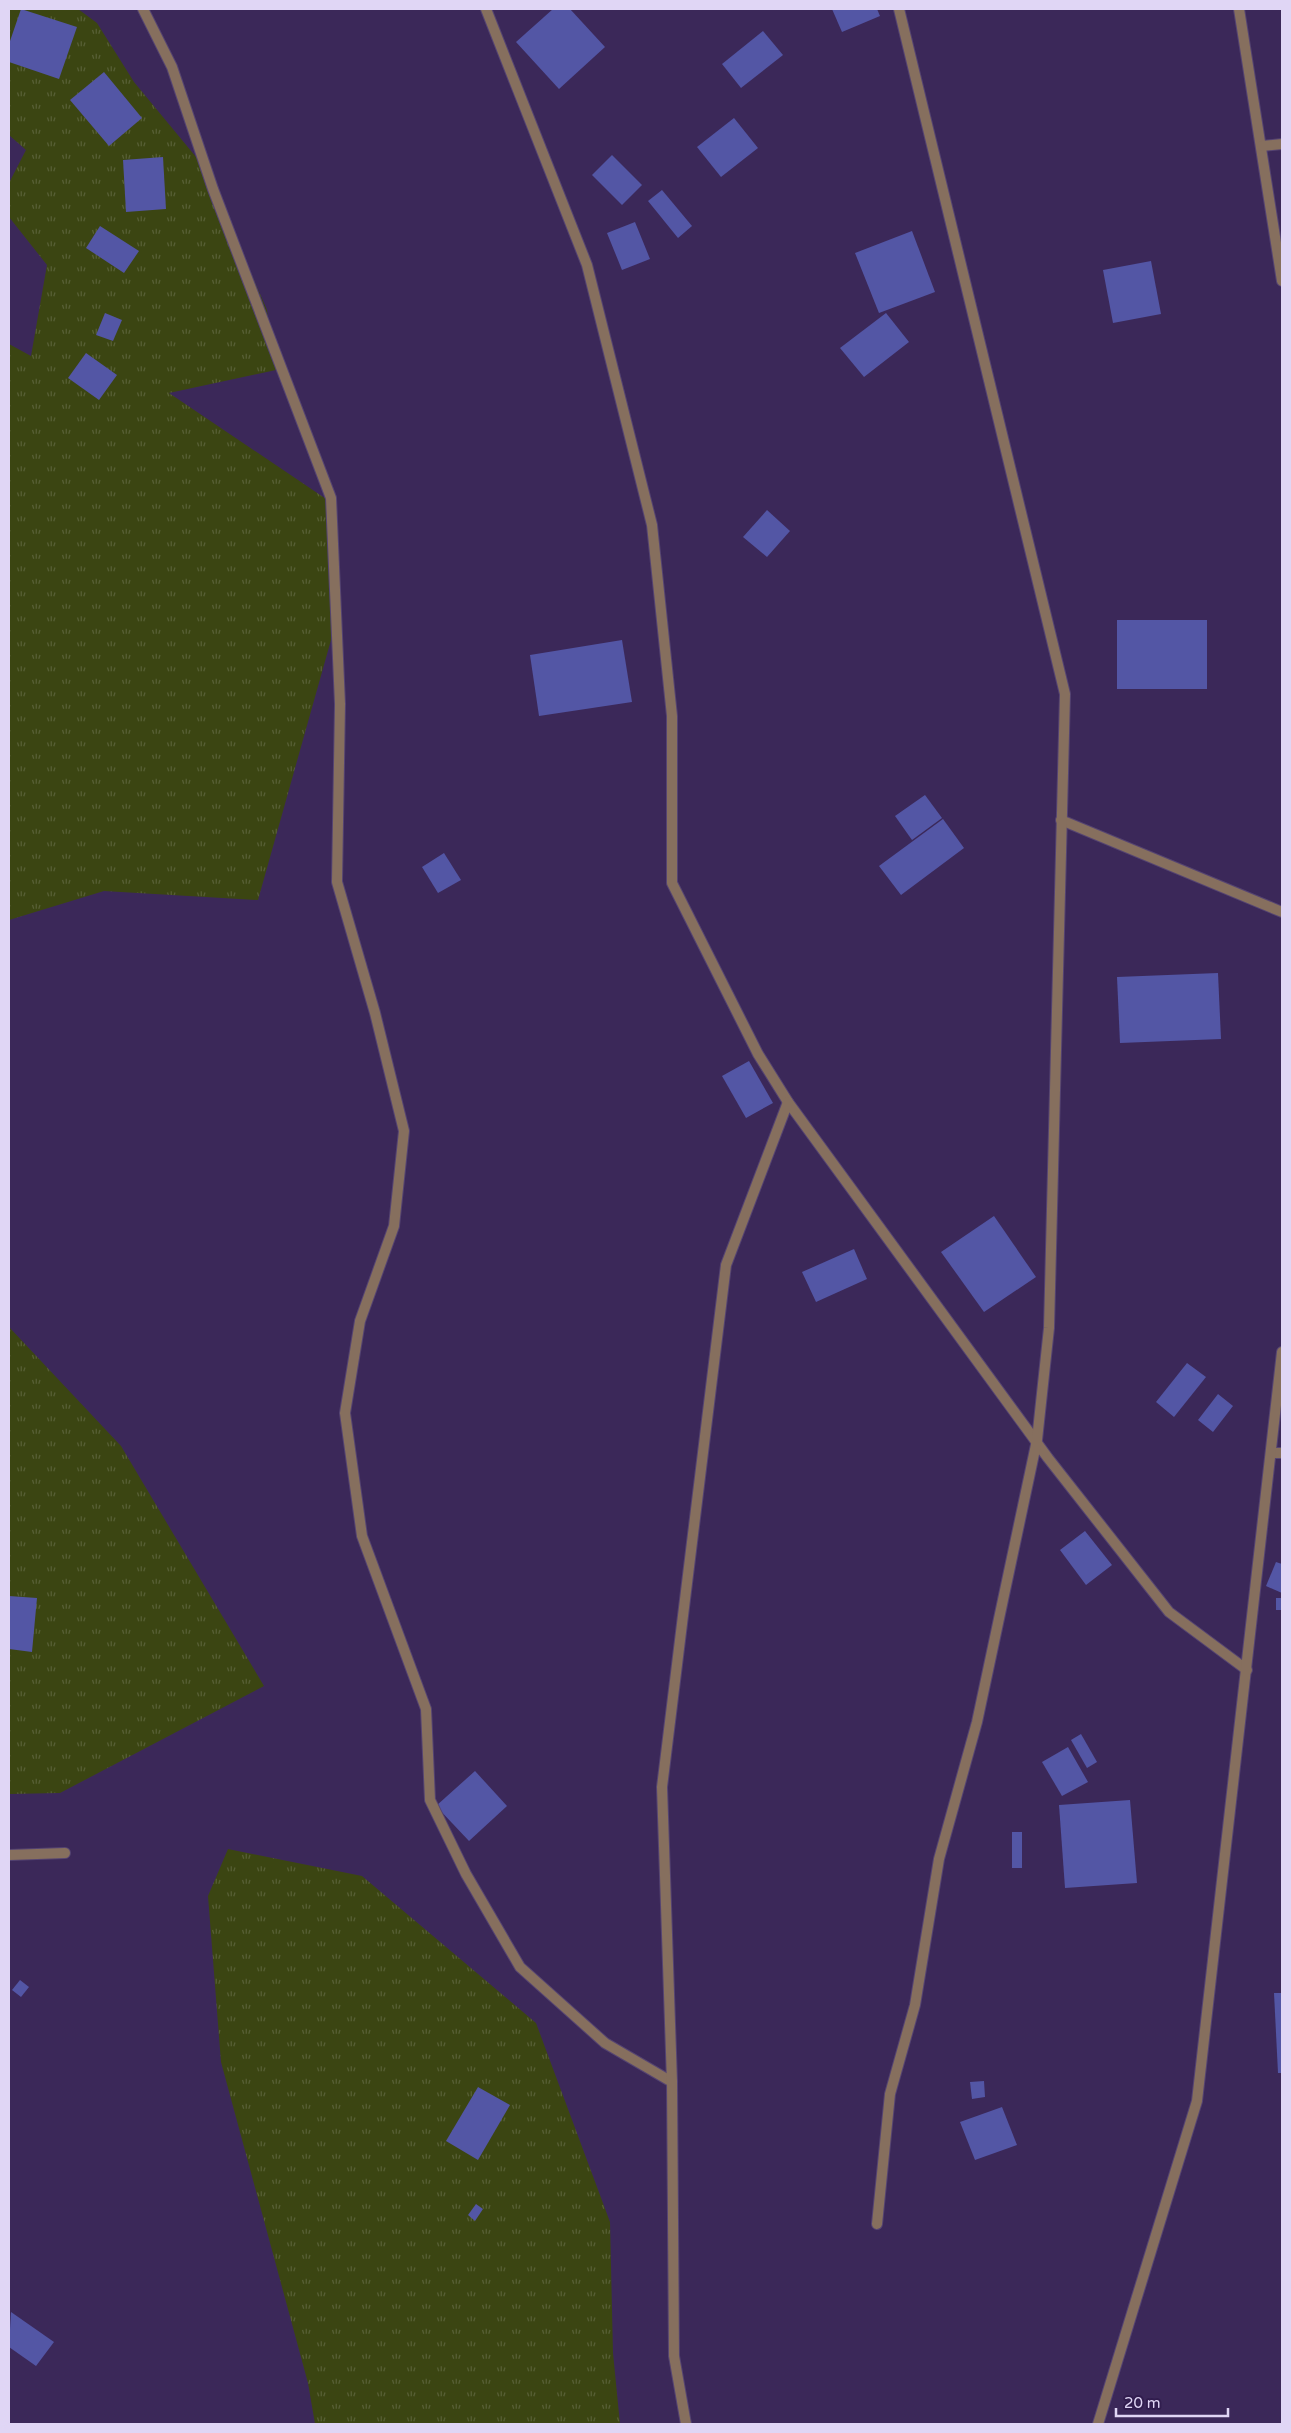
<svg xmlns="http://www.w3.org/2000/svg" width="1291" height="2433" font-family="'Varela Round',sans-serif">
  <defs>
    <pattern id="grass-tufts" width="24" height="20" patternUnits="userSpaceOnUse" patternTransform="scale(1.25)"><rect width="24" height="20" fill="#3b4512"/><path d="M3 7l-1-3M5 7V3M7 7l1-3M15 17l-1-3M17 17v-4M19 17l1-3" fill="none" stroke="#575f35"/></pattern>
  </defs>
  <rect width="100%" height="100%" fill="#3b2859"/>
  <g fill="url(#grass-tufts)">
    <polygon points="9,9 78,9 97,23 134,82 206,169 267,310 276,370 169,393 335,505 331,640 258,900 104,891 9,920 9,344 31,356 47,265 9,217 9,183 26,150 9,135"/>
    <polygon points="9,1327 121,1446 264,1686 60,1793 9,1794"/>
    <polygon points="228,1849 362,1876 536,2023 610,2222 613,2353 620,2424 315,2424 308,2383 221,2062 208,1896"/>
  </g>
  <g fill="#5356a5">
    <polygon points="21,9 77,27 59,79 9,62 9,44"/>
    <polygon points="553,9 570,9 605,47 559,89 516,42"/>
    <polygon points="832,9 877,9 880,16 842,32"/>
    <polygon points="763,31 783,55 741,88 722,64"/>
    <polygon points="104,72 142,118 109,146 70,100"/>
    <polygon points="734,118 758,148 721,177 697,147"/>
    <polygon points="612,155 642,185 622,205 592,175"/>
    <polygon points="163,157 166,209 126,212 123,160"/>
    <polygon points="662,190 692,226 678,238 648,201"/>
    <polygon points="635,222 650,259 622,270 607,233"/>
    <polygon points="100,226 139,251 124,273 86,248"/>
    <polygon points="912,231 935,292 879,313 855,253"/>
    <polygon points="1151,261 1161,314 1113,323 1103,270"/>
    <polygon points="105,313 122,320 113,341 96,335"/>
    <polygon points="886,313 909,342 864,377 840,348"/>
    <polygon points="86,353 117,375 99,400 68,378"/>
    <polygon points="767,510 790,531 767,557 743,537"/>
    <rect x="1117" y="620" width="90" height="69"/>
    <polygon points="622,640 632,702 539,716 530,655"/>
    <polygon points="925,795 942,818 912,840 895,816"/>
    <polygon points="943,819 964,848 901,895 879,866"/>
    <polygon points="444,853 461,880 438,893 422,867"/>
    <polygon points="1218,973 1221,1039 1120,1043 1117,977"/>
    <polygon points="749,1061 773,1103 746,1118 722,1076"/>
    <polygon points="994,1216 1036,1277 984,1312 941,1252"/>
    <polygon points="854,1249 867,1279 816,1302 802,1272"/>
    <polygon points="1187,1363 1206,1377 1174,1417 1156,1402"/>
    <polygon points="1218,1394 1233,1406 1213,1432 1198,1420"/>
    <polygon points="1085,1531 1112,1565 1086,1585 1060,1550"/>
    <polygon points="1276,1562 1282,1564 1282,1593 1266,1586"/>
    <polygon points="9,1596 37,1598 32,1652 9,1649"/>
    <rect x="1276" y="1598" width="6" height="12"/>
    <polygon points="1081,1734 1097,1762 1087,1768 1071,1740"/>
    <polygon points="1068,1747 1088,1782 1062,1796 1042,1762"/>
    <polygon points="475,1771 507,1806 469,1841 436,1806"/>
    <polygon points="1130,1800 1137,1883 1065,1888 1059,1805"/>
    <rect x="1012" y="1832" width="10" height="36"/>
    <polygon points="20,1980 29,1987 21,1997 12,1990"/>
    <polygon points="1274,1993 1282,1993 1282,2073 1278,2073"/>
    <polygon points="984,2081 985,2097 972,2099 970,2082"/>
    <polygon points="478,2087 510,2105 478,2160 446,2141"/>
    <polygon points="1002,2107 1017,2145 975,2160 960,2122"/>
    <polygon points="476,2204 483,2209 475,2221 468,2215"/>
    <polygon points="11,2312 54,2342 36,2366 9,2347"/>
  </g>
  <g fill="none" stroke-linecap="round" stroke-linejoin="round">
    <defs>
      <g id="minor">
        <polyline points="143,9 172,67 213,189 331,498 340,704 337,882 375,1013 404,1131 394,1226 360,1321 345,1413 362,1536 426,1709 430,1800 466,1874 520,1967 605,2043 672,2082"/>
        <polyline points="486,9 587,265 652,525 672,716 672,883 758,1054 788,1102 1048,1458 1169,1612 1247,1670"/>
        <polyline points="1239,9 1282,281"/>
        <polyline points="1262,146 1282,144"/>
        <polyline points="1061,820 1282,912"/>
        <polyline points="1272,1453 1282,1453"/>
        <polyline points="9,1855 65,1853"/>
        <polyline points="877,2224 890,2094 915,2005 939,1859 977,1722 1037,1440 1049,1328 1065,694 899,9"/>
        <polyline points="686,2424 674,2356 672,2082 662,1787 726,1265 788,1102"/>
        <polyline points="1098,2424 1197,2101 1282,1352"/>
      </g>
    </defs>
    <use href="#minor" stroke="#554472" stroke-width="12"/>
    <use href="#minor" stroke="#866f5e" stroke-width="10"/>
  </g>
  <rect width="1291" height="2433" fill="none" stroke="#e0d6f5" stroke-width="20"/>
  <path d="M1116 2408v8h112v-8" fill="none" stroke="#e0d6f5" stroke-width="2.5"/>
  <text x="1124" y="2408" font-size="15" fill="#e0d6f5" stroke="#311d4e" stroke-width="4" paint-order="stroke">20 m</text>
</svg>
